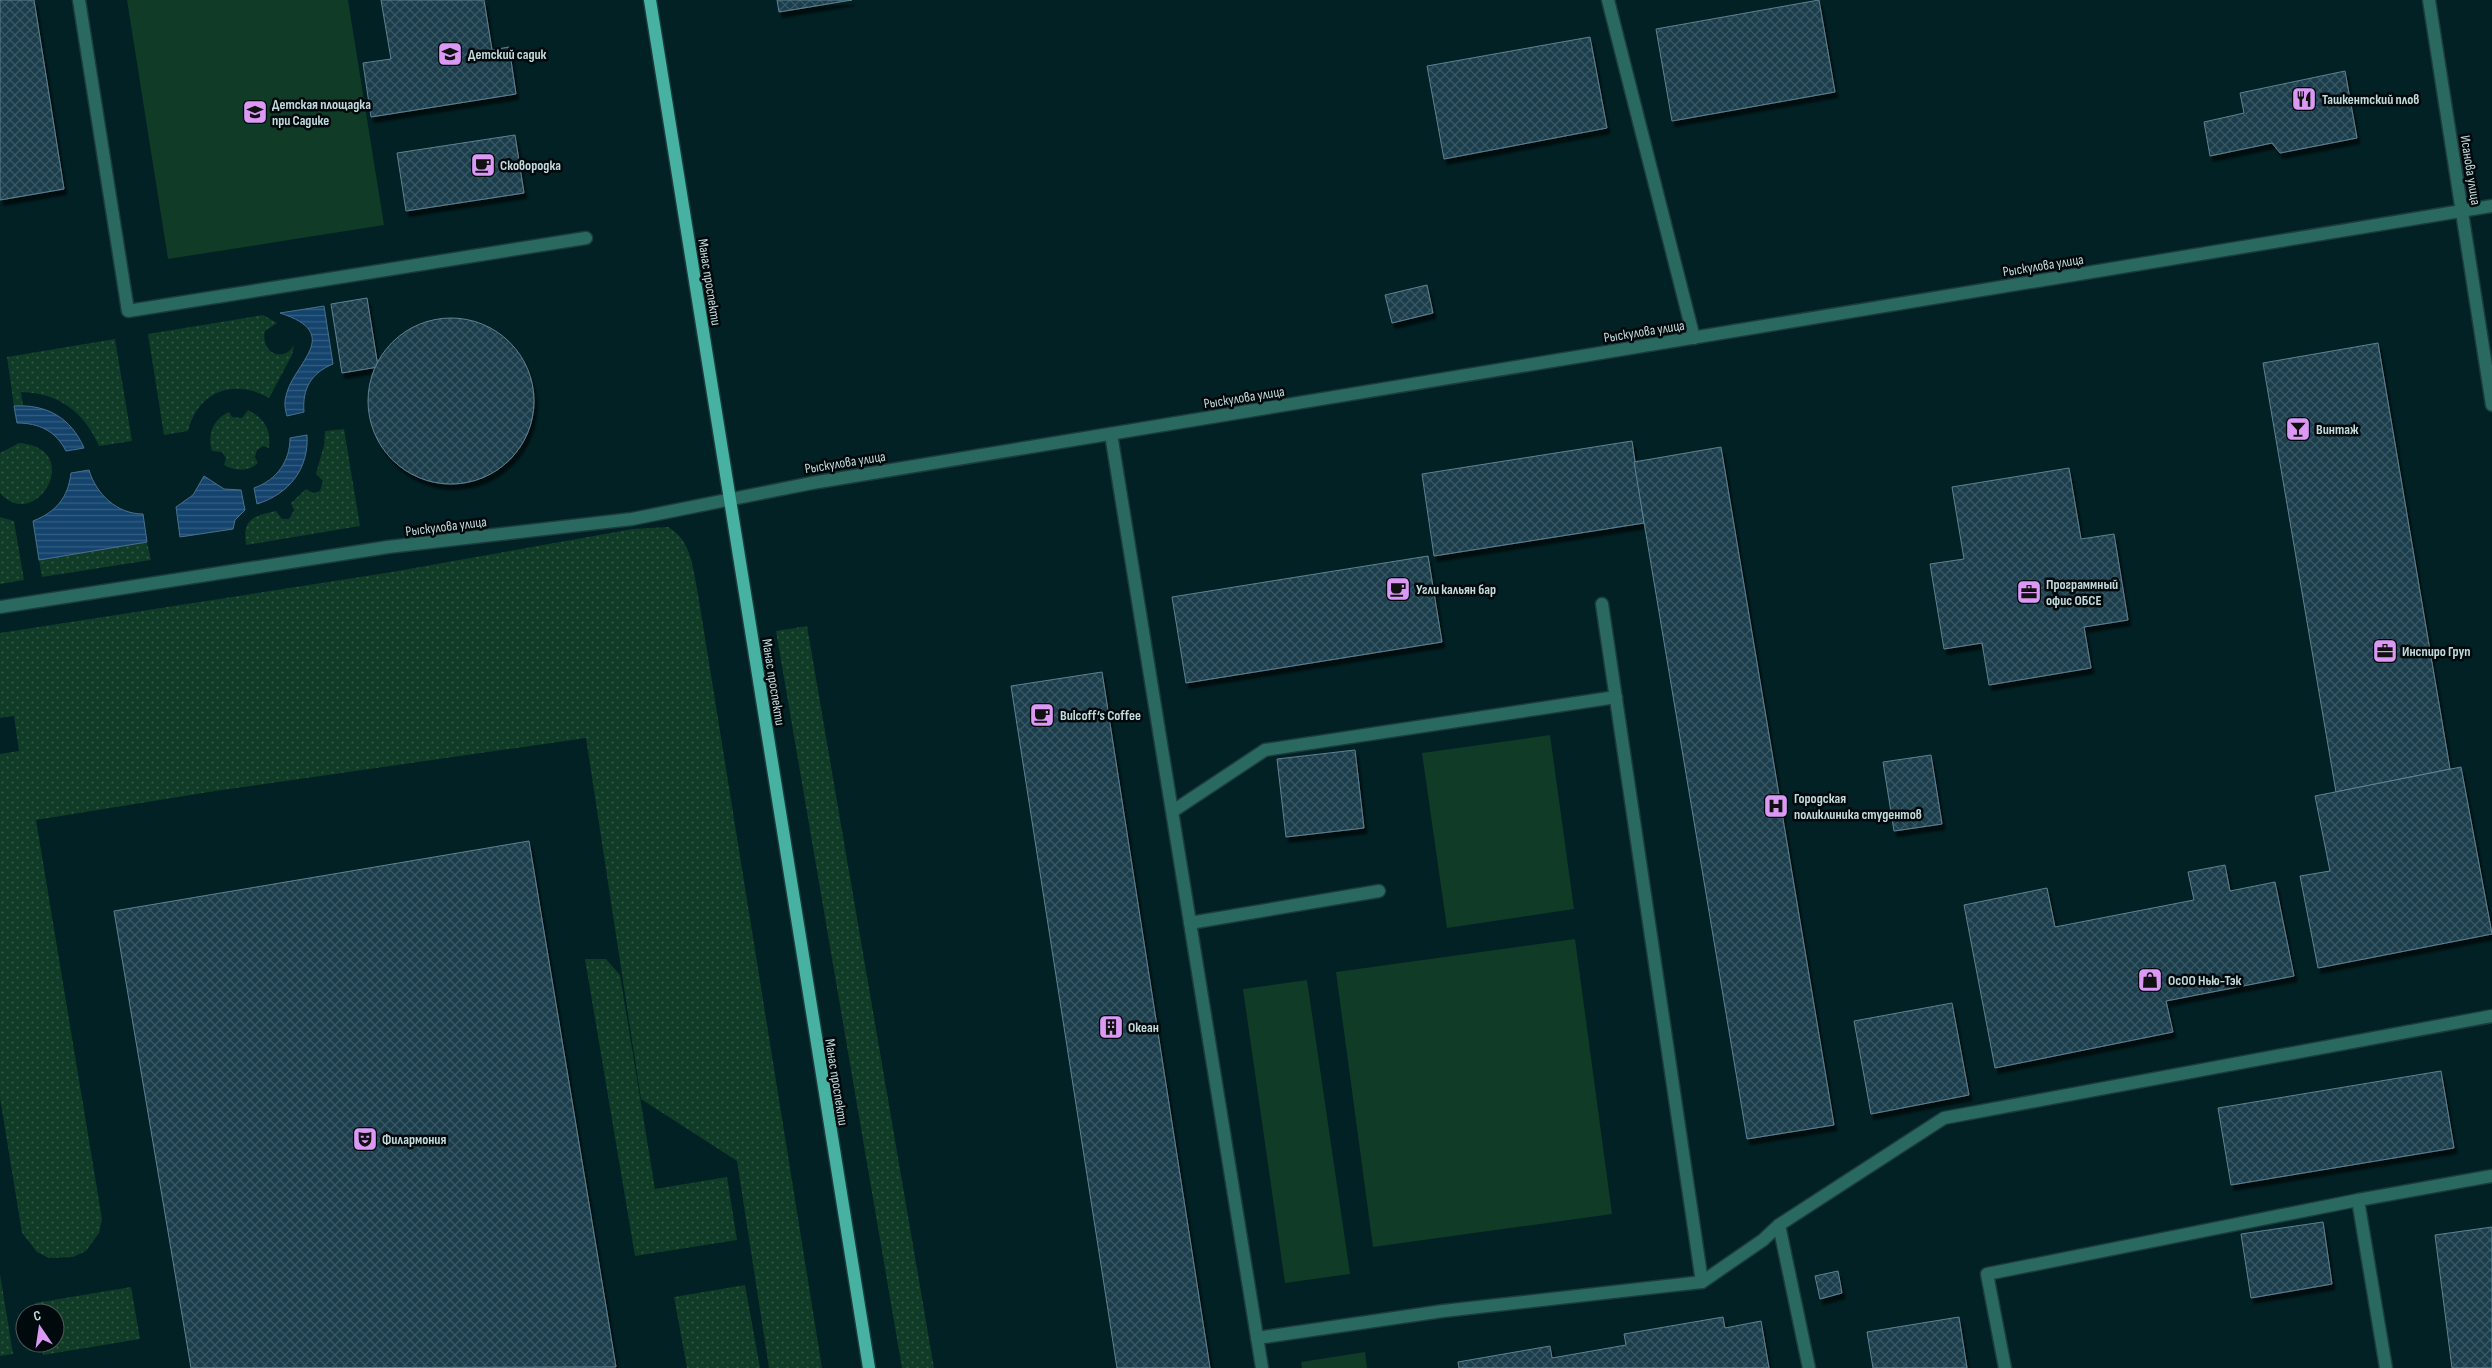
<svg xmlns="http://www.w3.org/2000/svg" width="2492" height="1368" font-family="'Sofia Sans Condensed',sans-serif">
  <defs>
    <pattern id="grass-dots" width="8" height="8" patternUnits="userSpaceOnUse" patternTransform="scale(1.25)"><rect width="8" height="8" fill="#103b27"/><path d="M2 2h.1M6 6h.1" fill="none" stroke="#315746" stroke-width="1.8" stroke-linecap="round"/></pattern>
    <pattern id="water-rules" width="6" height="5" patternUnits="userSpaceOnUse" patternTransform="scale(1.25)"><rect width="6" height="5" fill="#14446e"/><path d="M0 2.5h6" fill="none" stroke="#355e82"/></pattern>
    <pattern id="building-cross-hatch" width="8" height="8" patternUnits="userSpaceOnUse" patternTransform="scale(1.25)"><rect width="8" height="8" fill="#1b3e4c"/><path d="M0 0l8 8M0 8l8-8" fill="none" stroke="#3a5965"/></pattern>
    <filter id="shadow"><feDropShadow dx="3" dy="5.5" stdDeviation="1" flood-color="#0009"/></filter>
  </defs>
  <rect width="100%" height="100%" fill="#012124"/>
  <g fill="url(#grass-dots)">
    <path d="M263,315L277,323L265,331C260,352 283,364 294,345L292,355L269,398C234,378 198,391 188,431L164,435L148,334Z"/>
    <path d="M115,339L132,441L99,446C84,412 59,393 21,392L23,406H14L7,357Z"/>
    <path d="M248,410C265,419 271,429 269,448L263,446L257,450L255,457L258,463C248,472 235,471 224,465L226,458L222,452L212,451C207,435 213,419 229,412L232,417L242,418Z"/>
    <path d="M344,429L360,526L246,545C242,518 254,516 276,511L282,519H289L294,510L291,503L306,489L313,493L320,491L323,481L316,474L324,445L325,431Z"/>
    <path d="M19,443C86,448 36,534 0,493V453Z"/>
    <polygon points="0,517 14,521 24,580 0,584"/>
    <path d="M668,527C692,540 693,570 698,594L822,1368H769L737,1161L641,1099L586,738L215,791L36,820L102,1219L99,1233L86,1251L73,1257L49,1258L37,1252L22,1233L0,1098V754L19,751L14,716L0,718V633L392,572L633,529Z"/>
    <polygon points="147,542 151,560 42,577 39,560"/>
    <polygon points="807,626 934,1368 902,1368 776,631"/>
    <polygon points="585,959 606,959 620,975 655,1189 727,1177 737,1240 635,1256"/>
    <polygon points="0,1274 13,1354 0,1356"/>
    <polygon points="745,1285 760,1368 687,1368 674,1297"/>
    <polygon points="131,1287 140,1339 43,1355 41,1343 55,1343 55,1313 36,1313 35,1303"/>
  </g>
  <g fill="#103b27">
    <polygon points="127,0 348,0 384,225 168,259"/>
    <polygon points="1550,735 1574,909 1447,928 1422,753"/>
    <polygon points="1575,939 1612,1214 1373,1247 1336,972"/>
    <polygon points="1307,980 1350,1274 1285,1283 1243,989"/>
    <polygon points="1365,1352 1367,1368 1302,1368 1301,1362"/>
  </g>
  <g fill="url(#water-rules)" stroke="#49718f">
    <path d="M324,306L333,364C311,373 302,389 304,412L287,416C285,409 284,403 286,396C293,363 345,334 280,313Z"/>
    <path d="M14,406C47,404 71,418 84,448L66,451C56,431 39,423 17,423Z"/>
    <path d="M307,435C309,469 289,494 257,504L254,488C277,480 290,461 290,438Z"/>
    <path d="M89,470C96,494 117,514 143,514L147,542L39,560L33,521C56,512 68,498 71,473Z"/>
    <polygon points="204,476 224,489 241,490 245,510 235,520 233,529 180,537 176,507 193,495"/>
  </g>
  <g fill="url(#building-cross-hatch)" stroke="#5e8292" filter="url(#shadow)">
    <polygon points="0,0 34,0 64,189 0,200"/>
    <polygon points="381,0 484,0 492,50 509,47 516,94 371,117 363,63 391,59"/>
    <polygon points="777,0 852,0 779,12"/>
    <polygon points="1819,0 1835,92 1672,121 1656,29"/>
    <polygon points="1590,37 1607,128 1444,159 1427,66"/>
    <polygon points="2345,71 2357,138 2280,153 2272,143 2210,156 2204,122 2244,113 2240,93"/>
    <polygon points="515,135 524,193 406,211 397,153"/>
    <polygon points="1427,285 1433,313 1392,323 1385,295"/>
    <polygon points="367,298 378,367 342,373 331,304"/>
    <circle cx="451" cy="401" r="83"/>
    <polygon points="2378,343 2450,769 2336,792 2263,363"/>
    <polygon points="1632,441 1644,523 1434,556 1422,474"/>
    <polygon points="1721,447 1834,1125 1747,1139 1634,462"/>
    <polygon points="2069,468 2081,539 2114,534 2128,620 2084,627 2091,668 1989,685 1982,643 1944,649 1930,564 1964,559 1952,487"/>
    <polygon points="1428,556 1442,642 1186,683 1172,597"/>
    <polygon points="1102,672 1210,1368 1117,1368 1011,686"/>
    <polygon points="1355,750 1364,828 1286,837 1277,759"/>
    <polygon points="1931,755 1942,824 1894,831 1883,762"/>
    <polygon points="2461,767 2492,934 2318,968 2300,876 2330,871 2315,796"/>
    <polygon points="529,841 616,1367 191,1368 114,911"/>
    <polygon points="2225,865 2230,891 2275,882 2294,976 2166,1001 2173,1032 1995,1068 1964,905 2047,888 2055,927 2194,900 2188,872"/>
    <polygon points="1952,1003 1969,1095 1871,1114 1854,1021"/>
    <polygon points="2441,1071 2454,1148 2231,1185 2218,1108"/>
    <polygon points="2323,1222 2332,1284 2251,1298 2241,1234"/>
    <polygon points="2492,1227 2492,1368 2452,1368 2435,1235"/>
    <polygon points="1838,1271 1842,1293 1820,1299 1815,1276"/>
    <polygon points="1723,1317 1725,1328 1761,1321 1769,1368 1459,1368 1458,1362 1550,1346 1552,1358 1626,1345 1624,1334"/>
    <polygon points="1959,1317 1967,1368 1873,1368 1867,1332"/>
  </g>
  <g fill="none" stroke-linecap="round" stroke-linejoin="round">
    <defs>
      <g id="service">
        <polyline points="79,0 128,311 586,238"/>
        <polyline points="1608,0 1694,338"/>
        <polyline points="1111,434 1262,1368"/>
        <polyline points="1602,604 1702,1282"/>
        <polyline points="1173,811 1265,750 1616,697"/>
        <polyline points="1190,923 1379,891"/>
        <polyline points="1779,1225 1809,1368"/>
        <polyline points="1257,1338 1443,1311 1702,1282 1763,1240 1779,1225 1944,1118 2492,1016"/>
        <polyline points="2005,1368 1987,1274 2358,1200"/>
        <polyline points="2386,1368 2358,1200 2492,1176"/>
      </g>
      <g id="tertiary">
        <polyline points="2429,0 2492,405"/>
        <polyline points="0,607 388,547 632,519 812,483 2492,206"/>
      </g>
      <polyline id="primary" points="650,0 869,1368"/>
    </defs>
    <use href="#service" stroke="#1c3b3e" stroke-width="15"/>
    <use href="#tertiary" stroke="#1c3b3e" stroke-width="15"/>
    <use href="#primary" stroke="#1c3b3e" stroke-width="15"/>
    <use href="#service" stroke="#29695f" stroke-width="12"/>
    <use href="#tertiary" stroke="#29695f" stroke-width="12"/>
    <use href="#primary" stroke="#47b2a1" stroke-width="12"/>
  </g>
  <defs>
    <symbol id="school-square" viewBox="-11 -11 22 22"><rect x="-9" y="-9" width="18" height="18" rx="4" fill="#db99f5" stroke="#00090b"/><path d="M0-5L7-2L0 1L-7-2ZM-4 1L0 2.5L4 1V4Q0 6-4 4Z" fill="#111"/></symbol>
    <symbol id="restaurant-square" viewBox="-11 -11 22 22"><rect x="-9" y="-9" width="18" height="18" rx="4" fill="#db99f5" stroke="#00090b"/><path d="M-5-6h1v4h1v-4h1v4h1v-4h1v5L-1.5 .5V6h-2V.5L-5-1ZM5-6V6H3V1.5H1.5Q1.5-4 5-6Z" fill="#111"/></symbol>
    <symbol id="cafe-square" viewBox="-11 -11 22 22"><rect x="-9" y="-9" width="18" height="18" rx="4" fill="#db99f5" stroke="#00090b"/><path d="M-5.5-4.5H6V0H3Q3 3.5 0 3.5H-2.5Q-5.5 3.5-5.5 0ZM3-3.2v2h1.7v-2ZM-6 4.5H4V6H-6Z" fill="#111"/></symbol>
    <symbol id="bar-square" viewBox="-11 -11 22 22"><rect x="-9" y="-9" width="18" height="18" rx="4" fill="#db99f5" stroke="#00090b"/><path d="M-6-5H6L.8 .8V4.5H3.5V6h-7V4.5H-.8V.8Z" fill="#111"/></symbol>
    <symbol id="office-square" viewBox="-11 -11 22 22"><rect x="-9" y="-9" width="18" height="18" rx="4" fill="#db99f5" stroke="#00090b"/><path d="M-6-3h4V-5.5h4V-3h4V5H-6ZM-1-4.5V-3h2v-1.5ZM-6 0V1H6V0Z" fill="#111"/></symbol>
    <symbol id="hospital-square" viewBox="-11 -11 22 22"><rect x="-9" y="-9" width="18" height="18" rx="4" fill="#db99f5" stroke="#00090b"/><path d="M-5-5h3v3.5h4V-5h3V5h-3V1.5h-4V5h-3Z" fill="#111"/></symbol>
    <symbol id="shop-square" viewBox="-11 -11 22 22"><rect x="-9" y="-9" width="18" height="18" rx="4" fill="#db99f5" stroke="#00090b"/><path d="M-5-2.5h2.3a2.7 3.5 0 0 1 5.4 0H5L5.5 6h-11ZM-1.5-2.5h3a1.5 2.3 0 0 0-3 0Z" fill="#111"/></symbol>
    <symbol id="building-square" viewBox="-11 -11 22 22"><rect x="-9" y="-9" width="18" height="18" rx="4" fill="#db99f5" stroke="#00090b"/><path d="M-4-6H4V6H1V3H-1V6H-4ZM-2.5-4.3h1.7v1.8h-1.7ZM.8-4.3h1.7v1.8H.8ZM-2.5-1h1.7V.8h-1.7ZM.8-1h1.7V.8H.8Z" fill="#111"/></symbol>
    <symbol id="theatre-square" viewBox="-11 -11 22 22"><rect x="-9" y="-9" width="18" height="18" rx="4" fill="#db99f5" stroke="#00090b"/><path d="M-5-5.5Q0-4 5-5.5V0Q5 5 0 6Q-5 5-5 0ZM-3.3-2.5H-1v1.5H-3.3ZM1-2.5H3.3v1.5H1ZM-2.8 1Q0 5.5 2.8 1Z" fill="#111"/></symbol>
  </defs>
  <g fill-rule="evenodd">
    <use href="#school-square" x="436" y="40" width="28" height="28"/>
    <use href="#restaurant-square" x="2290" y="85" width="28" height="28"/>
    <use href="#school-square" x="241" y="98" width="28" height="28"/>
    <use href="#cafe-square" x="469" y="151" width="28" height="28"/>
    <use href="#bar-square" x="2284" y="415" width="28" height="28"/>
    <use href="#cafe-square" x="1384" y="575" width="28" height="28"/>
    <use href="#office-square" x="2015" y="578" width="28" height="28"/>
    <use href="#office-square" x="2371" y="637" width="28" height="28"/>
    <use href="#cafe-square" x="1028" y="701" width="28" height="28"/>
    <use href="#hospital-square" x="1762" y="792" width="28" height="28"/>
    <use href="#shop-square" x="2136" y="966" width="28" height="28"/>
    <use href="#building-square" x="1097" y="1013" width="28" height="28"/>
    <use href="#theatre-square" x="351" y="1125" width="28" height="28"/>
  </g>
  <g text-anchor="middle" stroke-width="5" stroke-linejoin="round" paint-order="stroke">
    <g font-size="14" font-weight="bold" fill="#c4dadc" stroke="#00090b" text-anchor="start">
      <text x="468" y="59">Детский садик</text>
      <text x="2322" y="104">Ташкентский плов</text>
      <text x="272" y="109">Детская площадка<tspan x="272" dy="16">при Садике</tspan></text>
      <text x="500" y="170">Сковородка</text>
      <text x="2316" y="434">Винтаж</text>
      <text x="2046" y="589">Программный<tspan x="2046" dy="16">офис ОБСЕ</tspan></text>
      <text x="1416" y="594">Угли кальян бар</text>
      <text x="2402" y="656">Инспиро Груп</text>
      <text x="1060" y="720">Bulcoff‘s Coffee</text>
      <text x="1794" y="803">Городская<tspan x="1794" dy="16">поликлиника студентов</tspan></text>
      <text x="2168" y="985">ОсОО Нью-Тэк</text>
      <text x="1128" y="1032">Океан</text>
      <text x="382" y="1144">Филармония</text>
    </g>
    <g font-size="14" fill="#c4dadc" stroke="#00090b">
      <text transform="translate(2471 170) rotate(81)" y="5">Исанова улица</text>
      <text transform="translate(2043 265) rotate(-9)" y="5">Рыскулова улица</text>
      <text transform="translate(710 282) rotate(81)" y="5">Манас проспекти</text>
      <text transform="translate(1644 331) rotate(-9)" y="5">Рыскулова улица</text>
      <text transform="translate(1244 397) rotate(-9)" y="5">Рыскулова улица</text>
      <text transform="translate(845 462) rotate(-9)" y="5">Рыскулова улица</text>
      <text transform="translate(446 526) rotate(-7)" y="5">Рыскулова улица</text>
      <text transform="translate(774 682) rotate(81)" y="5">Манас проспекти</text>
      <text transform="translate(837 1082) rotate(81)" y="5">Манас проспекти</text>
    </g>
  </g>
  <g transform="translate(40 1328) rotate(347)"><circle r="24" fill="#00090b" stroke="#4e5d5f"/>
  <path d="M0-4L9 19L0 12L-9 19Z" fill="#db99f5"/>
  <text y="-8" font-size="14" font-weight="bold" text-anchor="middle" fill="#c4dadc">С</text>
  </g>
</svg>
